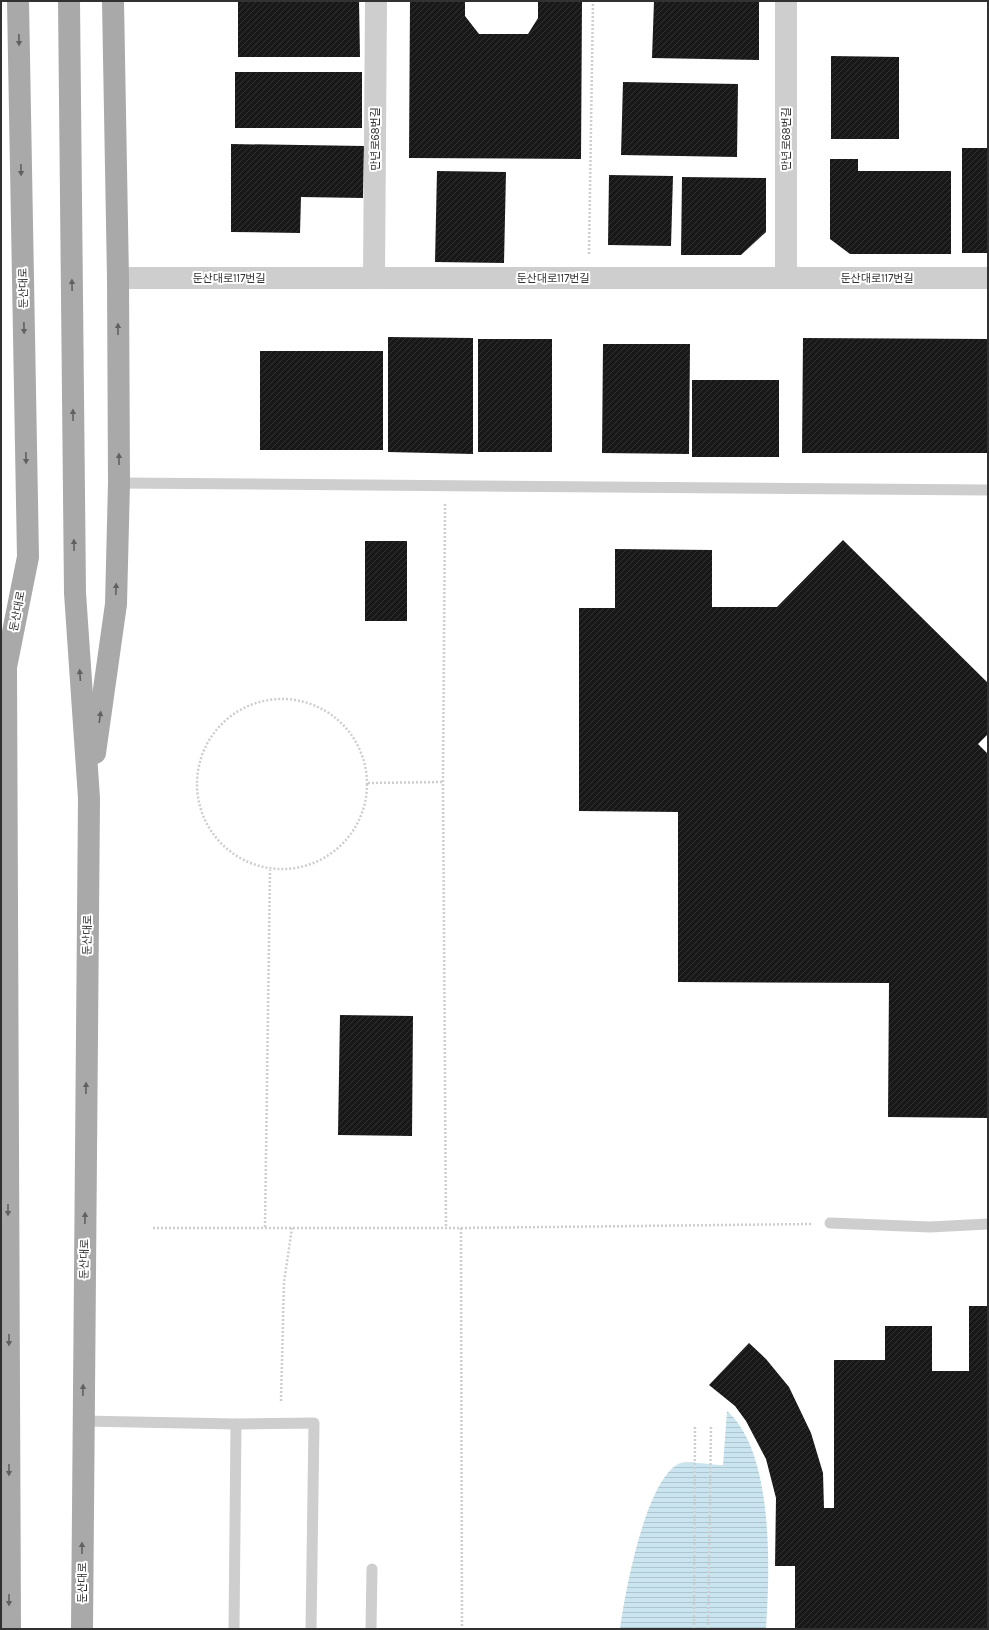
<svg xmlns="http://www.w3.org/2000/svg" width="989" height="1630" font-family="Karla,'Noto Sans KR',sans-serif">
  <defs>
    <pattern id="water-rules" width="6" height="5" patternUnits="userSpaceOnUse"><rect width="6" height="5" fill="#cae5f0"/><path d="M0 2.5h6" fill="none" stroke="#aec5ce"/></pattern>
    <pattern id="building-hatch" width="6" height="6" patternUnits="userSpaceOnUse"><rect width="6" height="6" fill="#181818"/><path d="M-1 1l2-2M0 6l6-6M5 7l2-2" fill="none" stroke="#313131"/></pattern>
  </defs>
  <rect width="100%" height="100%" fill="#fff"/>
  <path fill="url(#water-rules)" d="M727,1411C774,1452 770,1570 766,1629H620C625,1592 645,1483 678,1464C685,1460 713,1465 723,1465Z"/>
  <g fill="url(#building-hatch)">
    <polygon points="238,1 359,1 360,57 238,57"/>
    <polygon points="410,1 465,1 465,16 479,34 528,34 538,18 538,1 582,1 581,159 409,158"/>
    <polygon points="654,1 759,1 759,60 652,58"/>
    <polygon points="831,56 899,57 899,139 831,139"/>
    <rect x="235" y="72" width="127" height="56"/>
    <polygon points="623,82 738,84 737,157 621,155"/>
    <polygon points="231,144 364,146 363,198 301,197 300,233 231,232"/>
    <rect x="962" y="148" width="26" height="105"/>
    <polygon points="830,159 858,159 858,171 951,171 951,254 850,254 830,239"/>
    <polygon points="437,171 506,172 504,263 435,262"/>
    <polygon points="609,175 673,176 671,246 608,245"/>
    <polygon points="682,177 766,178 766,232 741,255 681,255"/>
    <polygon points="388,337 473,338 473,454 388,452"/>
    <polygon points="803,338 988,339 988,453 802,453"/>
    <rect x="478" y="339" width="74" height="113"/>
    <polygon points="603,344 690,344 689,454 602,453"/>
    <rect x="260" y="351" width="123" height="99"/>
    <rect x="692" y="380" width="87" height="77"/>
    <polygon points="843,540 988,683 988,734 978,744 988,754 988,1118 888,1117 889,983 678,982 678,812 579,811 579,608 615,608 615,549 712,550 712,607 777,607"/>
    <rect x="365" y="541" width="42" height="80"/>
    <polygon points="340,1015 413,1016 412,1136 338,1135"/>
    <polygon points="969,1306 988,1306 988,1629 795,1629 795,1566 775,1566 776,1498 766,1459 746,1421 735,1406 709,1385 749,1343 766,1359 789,1387 811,1433 823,1473 824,1508 834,1508 834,1360 885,1360 885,1326 932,1326 932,1371 969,1371"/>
  </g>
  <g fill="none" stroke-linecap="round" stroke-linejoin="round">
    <g stroke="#cecece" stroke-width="2.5" stroke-dasharray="2 2" stroke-linecap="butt">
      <polyline points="589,254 593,1"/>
      <polyline points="445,504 443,782 446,1228"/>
      <circle cx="282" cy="784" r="85"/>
      <polyline points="368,783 443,782"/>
      <polyline points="265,1227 270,870"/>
      <polyline points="153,1228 461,1228 811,1224"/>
      <polyline points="461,1228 462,1629"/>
      <polyline points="281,1401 284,1282 292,1228"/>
      <polyline points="694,1629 695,1426"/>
      <polyline points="708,1629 711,1426"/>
    </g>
    <g stroke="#cecece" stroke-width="11">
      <polyline points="119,483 988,490"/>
      <polyline points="830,1223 930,1227 988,1224"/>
      <polyline points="83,1421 236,1424 314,1423 311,1629"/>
      <polyline points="234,1629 236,1424"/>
      <polyline points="371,1629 372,1569"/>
    </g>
    <g stroke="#cecece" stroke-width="22">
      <polyline points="786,1 786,277"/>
      <polyline points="118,278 988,278"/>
      <polyline points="374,278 376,1"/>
    </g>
    <g stroke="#a9a9a9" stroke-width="22">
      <polyline points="69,1 75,593 89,798 82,1629"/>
      <polyline points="95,753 116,604 119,483 118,278 113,1"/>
      <polyline points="10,1629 6,667 28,557 18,1"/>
    </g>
  </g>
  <defs><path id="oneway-solid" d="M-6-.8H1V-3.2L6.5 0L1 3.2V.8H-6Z"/></defs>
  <g fill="#616161">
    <use href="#oneway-solid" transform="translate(19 40) rotate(89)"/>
    <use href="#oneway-solid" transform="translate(21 170) rotate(89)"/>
    <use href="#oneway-solid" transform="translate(72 285) rotate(-91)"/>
    <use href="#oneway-solid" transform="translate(24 328) rotate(89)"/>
    <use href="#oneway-solid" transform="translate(118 329) rotate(-90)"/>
    <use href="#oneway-solid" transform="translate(73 415) rotate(-91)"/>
    <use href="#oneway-solid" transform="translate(26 458) rotate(89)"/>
    <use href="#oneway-solid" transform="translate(119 459) rotate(-90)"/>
    <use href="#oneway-solid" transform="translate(74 545) rotate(-91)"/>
    <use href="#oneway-solid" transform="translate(116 589) rotate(-88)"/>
    <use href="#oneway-solid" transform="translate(80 675) rotate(-94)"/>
    <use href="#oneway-solid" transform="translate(100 717) rotate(-82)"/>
    <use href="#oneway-solid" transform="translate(86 1088) rotate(-89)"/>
    <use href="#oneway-solid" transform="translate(8 1210) rotate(90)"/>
    <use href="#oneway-solid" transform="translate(85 1218) rotate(-89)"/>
    <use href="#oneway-solid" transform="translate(9 1340) rotate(90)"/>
    <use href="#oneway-solid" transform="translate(83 1390) rotate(-89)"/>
    <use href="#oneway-solid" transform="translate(9 1470) rotate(90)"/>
    <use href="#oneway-solid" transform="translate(82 1548) rotate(-90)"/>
    <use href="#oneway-solid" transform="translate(9 1600) rotate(90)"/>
  </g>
  <g text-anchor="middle" stroke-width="4" stroke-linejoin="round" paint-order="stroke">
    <g font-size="11" fill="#313131" stroke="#fff">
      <text transform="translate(375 139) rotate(-90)" y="4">만년로68번길</text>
      <text transform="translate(786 139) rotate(-90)" y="4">만년로68번길</text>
      <text x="229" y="282">둔산대로117번길</text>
      <text x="553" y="282">둔산대로117번길</text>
      <text x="877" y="282">둔산대로117번길</text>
      <text transform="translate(23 288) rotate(-91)" y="4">둔산대로</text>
      <text transform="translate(17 611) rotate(-79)" y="4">둔산대로</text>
      <text transform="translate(87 935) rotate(-89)" y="4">둔산대로</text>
      <text transform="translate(84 1259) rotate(-89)" y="4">둔산대로</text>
      <text transform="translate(82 1583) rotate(-90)" y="4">둔산대로</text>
    </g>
  </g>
  <rect width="989" height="1630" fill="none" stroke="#313131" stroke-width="4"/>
</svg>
